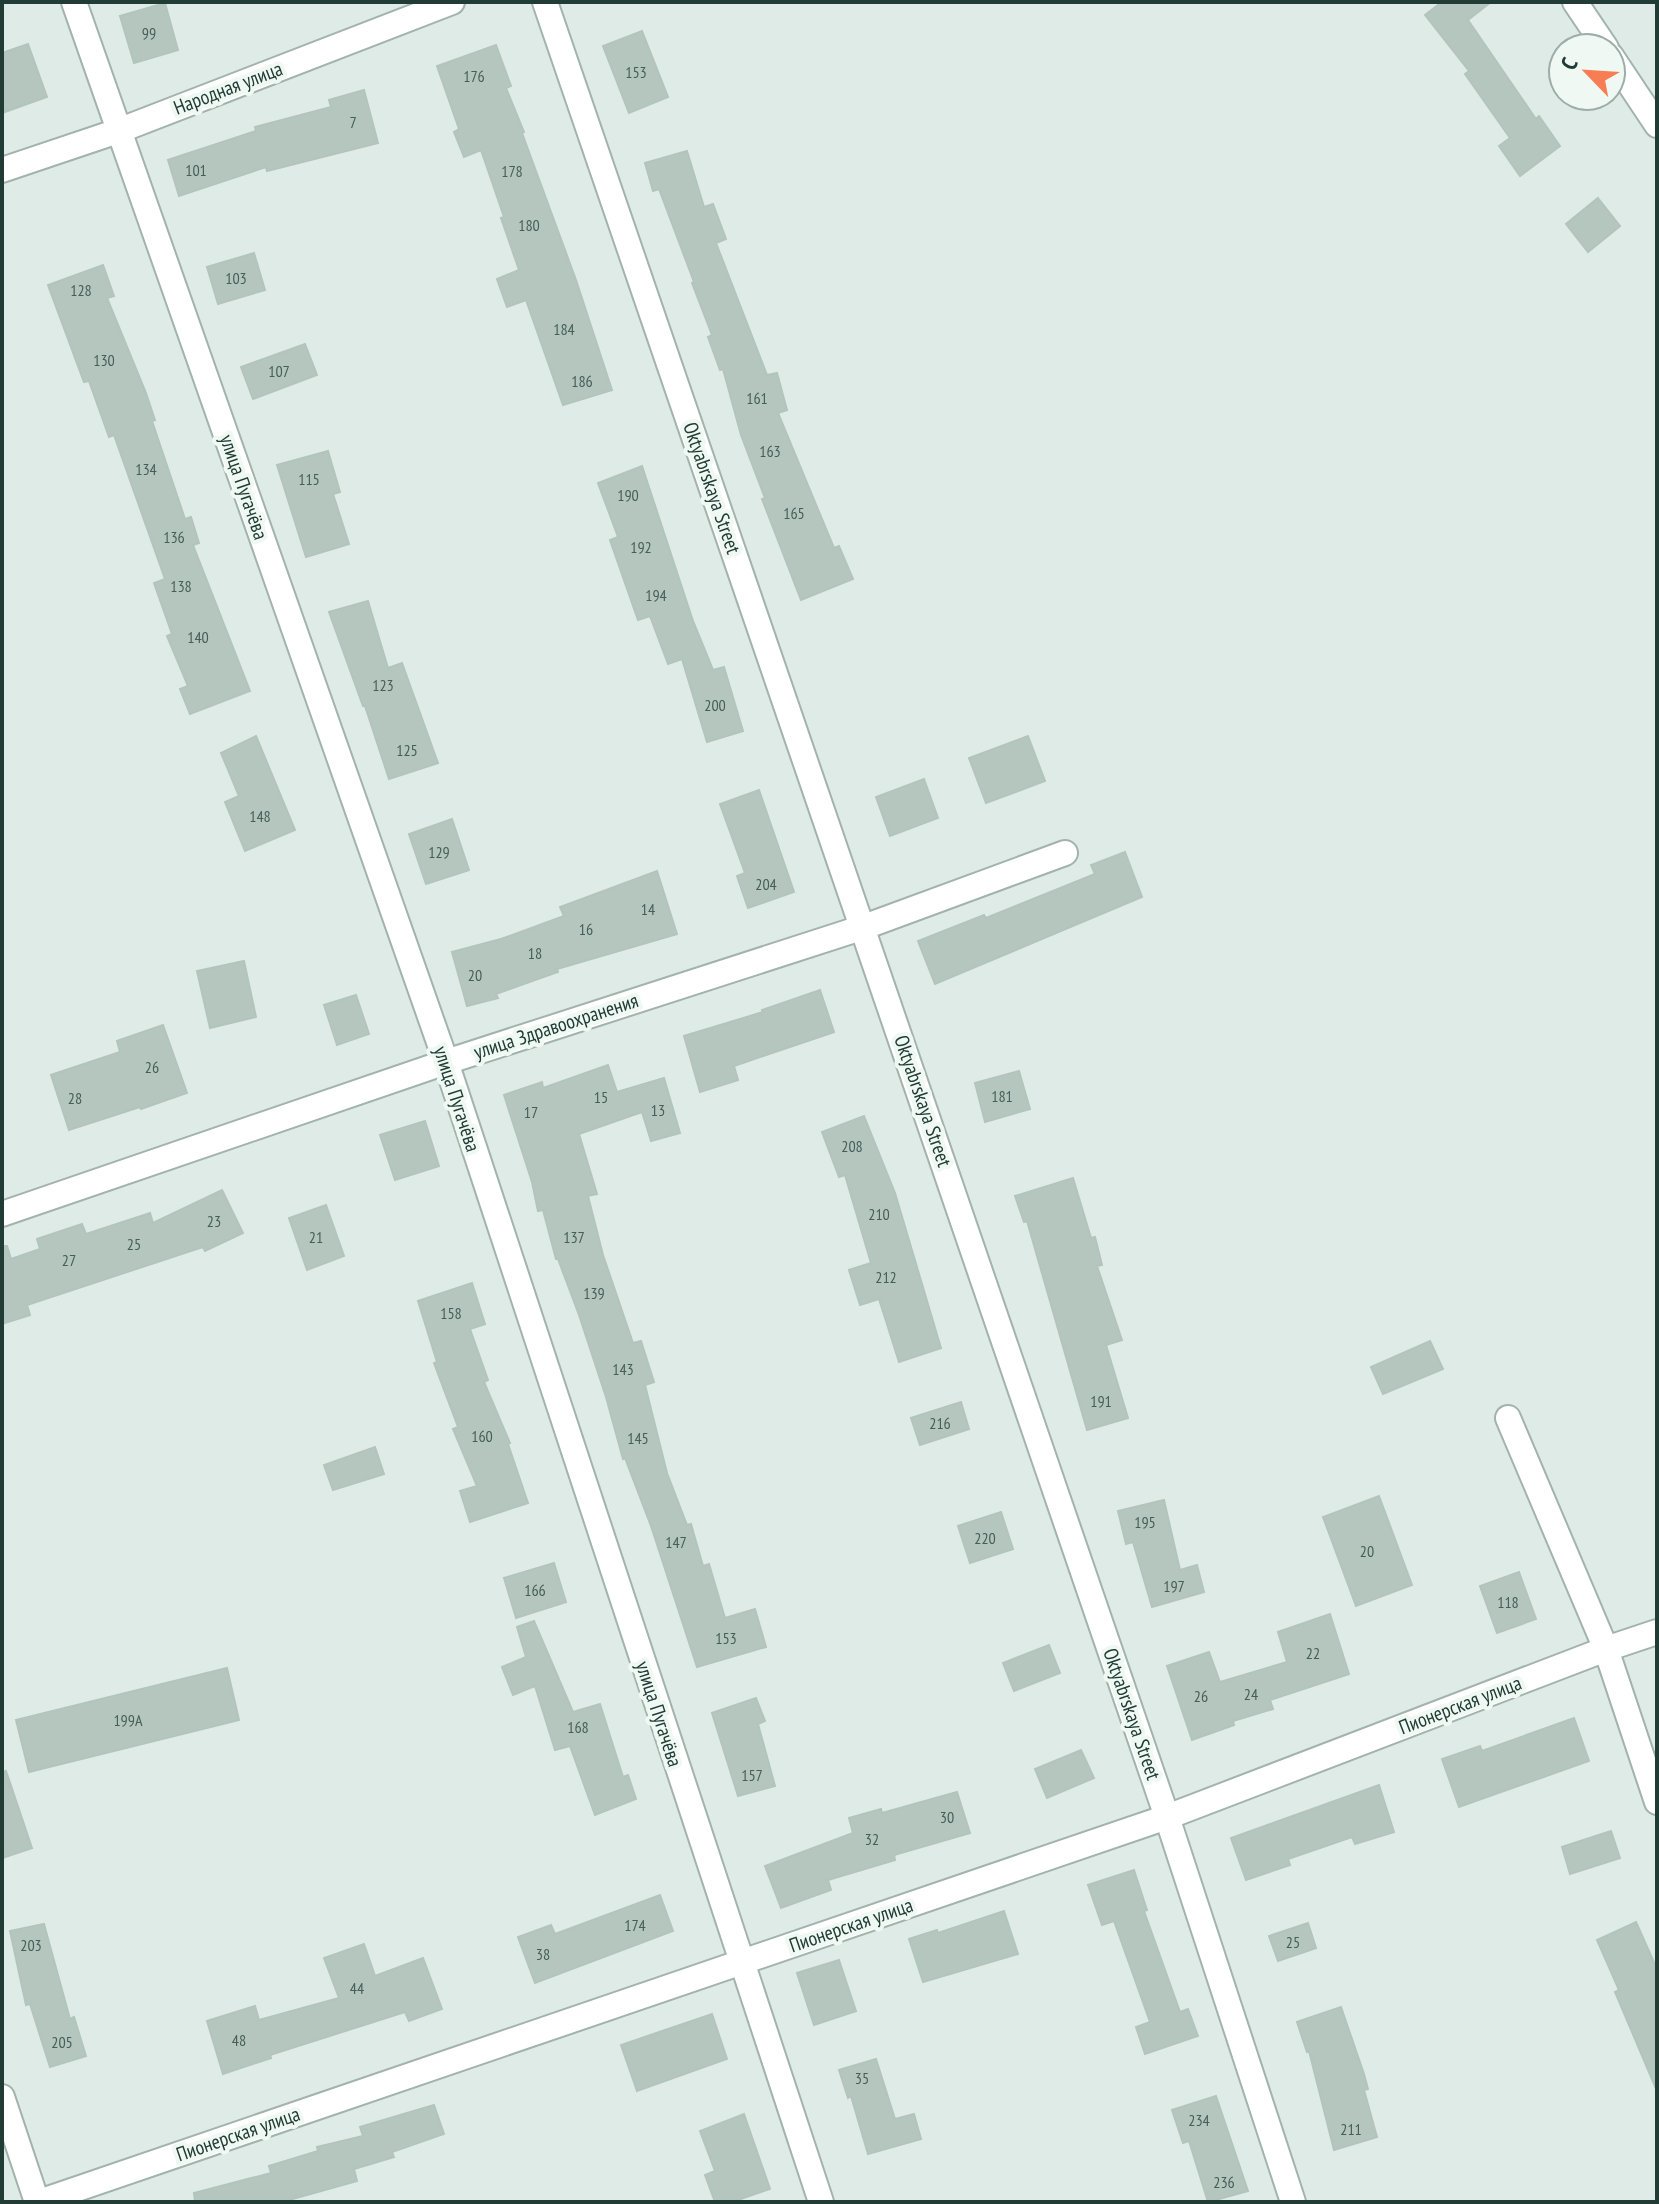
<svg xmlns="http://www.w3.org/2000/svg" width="1659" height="2204" font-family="'PT Sans Narrow',sans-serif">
  <rect width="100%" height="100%" fill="#dfebe6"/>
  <g fill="#b5c6bf" stroke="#b2c5bd" stroke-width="2">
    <polygon points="1442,2 1491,2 1468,20 1536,119 1539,116 1560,146 1520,176 1499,146 1510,138 1465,74 1469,71 1425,15"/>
    <polygon points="165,3 178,50 134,63 120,16"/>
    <polygon points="642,31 668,97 629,113 603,46"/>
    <polygon points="28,44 47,97 2,113 2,53"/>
    <polygon points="496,45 511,86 506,88 524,132 522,133 576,280 612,390 563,405 526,300 507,307 497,279 519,270 501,218 504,217 481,150 464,157 454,132 459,129 437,66"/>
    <polygon points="364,90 378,143 267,171 266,167 179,196 168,160 256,131 255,127 331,107 329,100"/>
    <polygon points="687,151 704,207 713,204 726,239 716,243 767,375 777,373 787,410 778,413 834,548 839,546 853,579 801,600 762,499 765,498 741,435 723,369 720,370 708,337 712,335 692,283 694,282 659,189 653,191 645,163"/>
    <polygon points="1598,198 1620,226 1588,252 1566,224"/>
    <polygon points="254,253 265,290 218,304 207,267"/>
    <polygon points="103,265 114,296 107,298 146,393 155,420 152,421 185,519 191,517 199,543 193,545 250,691 190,714 180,689 188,686 167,636 172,634 154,583 165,579 114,435 109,437 89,381 84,382 48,285"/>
    <polygon points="305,344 317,375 253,399 241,367"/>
    <polygon points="328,451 340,492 333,494 349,544 306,557 277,465"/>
    <polygon points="642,466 693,621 713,670 724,667 743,731 707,742 682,659 668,664 650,616 638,620 610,540 618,537 598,483"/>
    <polygon points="368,601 388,668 402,663 438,763 389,779 365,706 363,706 329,612"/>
    <polygon points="256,736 295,830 245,851 225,802 239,796 221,753"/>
    <polygon points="1028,736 1045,781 986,803 969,758"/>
    <polygon points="924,779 938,818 890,836 876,797"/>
    <polygon points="759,790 794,892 748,908 737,876 745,873 720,804"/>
    <polygon points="452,819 469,870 426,884 409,834"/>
    <polygon points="1125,852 1142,897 935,984 918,941 984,915 986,918 1095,874 1091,865"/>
    <polygon points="657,871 677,934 557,969 558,972 496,994 498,998 467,1006 452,952 501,939 564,916 560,907"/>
    <polygon points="244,961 256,1017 210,1028 197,971"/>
    <polygon points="820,990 834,1032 734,1066 738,1080 700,1092 684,1036 763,1012 762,1010"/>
    <polygon points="356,995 369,1034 337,1045 324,1005"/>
    <polygon points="163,1025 187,1093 141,1109 140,1107 69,1130 51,1075 120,1052 117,1041"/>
    <polygon points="608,1065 617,1092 664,1078 680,1133 651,1141 642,1112 579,1134 597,1194 588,1196 603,1255 633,1343 641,1341 654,1382 645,1385 667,1473 687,1525 691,1524 703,1566 709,1564 725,1618 755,1609 766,1647 697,1667 651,1526 625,1458 623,1459 606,1397 579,1315 558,1259 556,1259 543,1210 538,1211 532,1182 504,1095 542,1082 543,1088"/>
    <polygon points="1019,1071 1030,1109 985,1122 975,1083"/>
    <polygon points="864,1116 895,1193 941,1348 899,1362 879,1299 860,1305 849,1270 871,1263 845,1175 839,1177 822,1132"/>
    <polygon points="425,1121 439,1166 395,1180 380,1135"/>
    <polygon points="1073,1178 1091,1238 1095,1237 1102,1265 1097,1266 1122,1340 1106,1345 1128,1418 1087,1430 1027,1221 1024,1222 1015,1196"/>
    <polygon points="222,1190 243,1233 205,1251 203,1247 27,1305 30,1315 2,1324 2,1246 7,1246 11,1259 40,1249 37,1239 82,1224 86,1234 150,1213 153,1223"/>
    <polygon points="326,1205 344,1256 307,1270 289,1218"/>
    <polygon points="472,1283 485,1324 470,1329 488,1380 484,1382 510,1443 508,1444 528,1503 470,1522 460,1491 477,1486 453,1429 458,1427 434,1363 437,1362 418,1301"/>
    <polygon points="1430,1341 1443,1369 1383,1394 1371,1367"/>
    <polygon points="961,1402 969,1429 920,1445 911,1418"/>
    <polygon points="375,1447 384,1474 333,1490 324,1465"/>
    <polygon points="1379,1496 1412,1585 1356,1606 1323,1517"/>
    <polygon points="1164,1500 1180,1570 1197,1565 1204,1592 1152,1607 1133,1542 1126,1544 1118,1511"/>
    <polygon points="1001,1512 1013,1549 970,1563 958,1526"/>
    <polygon points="554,1563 566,1602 516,1618 504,1578"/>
    <polygon points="1519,1572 1536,1619 1497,1633 1480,1586"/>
    <polygon points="1330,1614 1349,1674 1270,1700 1273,1709 1233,1721 1234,1725 1192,1740 1167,1666 1209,1652 1220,1682 1287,1662 1278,1632"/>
    <polygon points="534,1621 573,1712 600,1704 623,1777 628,1775 636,1799 595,1815 570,1746 555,1750 535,1686 513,1695 502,1667 526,1657 517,1627"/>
    <polygon points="1049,1645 1060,1673 1014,1691 1003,1663"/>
    <polygon points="227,1668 239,1720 29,1772 16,1720"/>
    <polygon points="756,1698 765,1721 758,1724 775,1786 738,1796 712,1713"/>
    <polygon points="1574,1718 1589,1761 1459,1807 1442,1759 1480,1746 1482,1751"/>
    <polygon points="1081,1750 1094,1778 1047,1798 1035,1769"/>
    <polygon points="6,1771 32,1848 2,1858 2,1772"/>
    <polygon points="1379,1785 1394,1832 1355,1844 1352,1837 1288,1859 1290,1865 1246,1880 1231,1838"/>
    <polygon points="957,1792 970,1833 894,1855 895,1860 828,1880 831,1890 781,1908 765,1866 853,1833 849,1818 881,1809 882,1813"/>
    <polygon points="1611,1831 1620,1858 1570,1874 1562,1847"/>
    <polygon points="1134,1870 1147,1910 1144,1911 1180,2012 1188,2009 1198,2036 1145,2054 1136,2027 1150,2022 1114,1921 1102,1925 1088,1885"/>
    <polygon points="660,1895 673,1931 535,1983 518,1937 551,1925 555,1934"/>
    <polygon points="1004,1911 1018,1954 923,1982 909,1939 937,1930 938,1933"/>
    <polygon points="1636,1922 1657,1969 1657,2091 1615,1992 1619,1990 1597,1940"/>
    <polygon points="1308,1923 1316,1948 1278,1961 1269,1936"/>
    <polygon points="44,1924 70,2019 74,2017 86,2056 50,2067 30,2004 26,2005 10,1931"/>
    <polygon points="364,1944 375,1976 423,1958 442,2009 409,2021 405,2012 270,2055 271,2058 223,2074 207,2021 255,2006 259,2020 339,1998 324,1958"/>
    <polygon points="839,1960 856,2011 814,2025 797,1973"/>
    <polygon points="1341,2007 1364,2074 1368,2089 1364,2090 1377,2137 1334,2150 1309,2051 1307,2052 1297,2022"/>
    <polygon points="712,2014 727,2059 637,2091 621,2045"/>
    <polygon points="876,2059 895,2119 914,2114 921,2139 868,2154 851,2096 848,2098 839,2070"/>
    <polygon points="1216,2096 1248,2191 1208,2202 1189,2141 1183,2143 1172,2110"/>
    <polygon points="434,2105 444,2134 392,2152 394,2157 354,2169 357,2181 282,2202 195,2202 194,2193 271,2173 269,2166 318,2151 317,2147 363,2136 360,2127"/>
    <polygon points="744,2114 770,2189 732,2202 715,2202 705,2175 715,2171 700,2131"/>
  </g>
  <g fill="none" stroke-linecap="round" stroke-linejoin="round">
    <defs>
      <g id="street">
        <polyline points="74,2 446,1062 821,2202"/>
        <polyline points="545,2 1167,1817 1293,2202"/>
        <polyline points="1575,2 1606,48"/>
        <polyline points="1611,56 1657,125"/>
        <polyline points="2,170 118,131 452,2"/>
        <polyline points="2,1214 446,1062 864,927 1065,853"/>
        <polyline points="1508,1418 1606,1649 1657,1802"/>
        <polyline points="2,2097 37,2202"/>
        <polyline points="39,2202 1167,1817 1606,1649 1657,1632"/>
      </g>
    </defs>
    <use href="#street" stroke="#a2b3ad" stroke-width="28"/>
    <use href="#street" stroke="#fff" stroke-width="24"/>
  </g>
  <g text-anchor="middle" stroke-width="8" stroke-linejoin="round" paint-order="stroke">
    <g font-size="16" fill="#455e58">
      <text x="149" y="39">99</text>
      <text x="636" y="78">153</text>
      <text x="474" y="82">176</text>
      <text x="353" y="128">7</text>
      <text x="196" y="176">101</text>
      <text x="512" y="177">178</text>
      <text x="529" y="231">180</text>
      <text x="236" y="284">103</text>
      <text x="81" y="296">128</text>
      <text x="564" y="335">184</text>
      <text x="104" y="366">130</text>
      <text x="279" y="377">107</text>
      <text x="582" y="387">186</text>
      <text x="757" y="404">161</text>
      <text x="770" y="457">163</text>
      <text x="146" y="475">134</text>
      <text x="309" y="485">115</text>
      <text x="628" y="501">190</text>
      <text x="794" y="519">165</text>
      <text x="174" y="543">136</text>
      <text x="641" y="553">192</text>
      <text x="181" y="592">138</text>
      <text x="656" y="601">194</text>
      <text x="198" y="643">140</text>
      <text x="383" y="691">123</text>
      <text x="715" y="711">200</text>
      <text x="407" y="756">125</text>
      <text x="260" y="822">148</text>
      <text x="439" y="858">129</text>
      <text x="766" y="890">204</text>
      <text x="648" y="915">14</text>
      <text x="586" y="935">16</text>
      <text x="535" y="959">18</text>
      <text x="475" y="981">20</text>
      <text x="152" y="1073">26</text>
      <text x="1002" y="1102">181</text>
      <text x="601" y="1103">15</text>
      <text x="75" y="1104">28</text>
      <text x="658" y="1116">13</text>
      <text x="531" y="1118">17</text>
      <text x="852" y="1152">208</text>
      <text x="879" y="1220">210</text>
      <text x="214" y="1227">23</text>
      <text x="316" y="1243">21</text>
      <text x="574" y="1243">137</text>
      <text x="134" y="1250">25</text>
      <text x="69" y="1266">27</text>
      <text x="886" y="1283">212</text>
      <text x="594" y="1299">139</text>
      <text x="451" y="1319">158</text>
      <text x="623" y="1375">143</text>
      <text x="1101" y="1407">191</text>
      <text x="940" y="1429">216</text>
      <text x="482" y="1442">160</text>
      <text x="638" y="1444">145</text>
      <text x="1145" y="1528">195</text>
      <text x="985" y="1544">220</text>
      <text x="676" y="1548">147</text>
      <text x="1367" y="1557">20</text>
      <text x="1174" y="1592">197</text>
      <text x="535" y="1596">166</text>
      <text x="1508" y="1608">118</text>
      <text x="726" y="1644">153</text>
      <text x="1313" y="1659">22</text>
      <text x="1251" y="1700">24</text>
      <text x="1201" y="1702">26</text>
      <text x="128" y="1726">199А</text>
      <text x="578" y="1733">168</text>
      <text x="752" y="1781">157</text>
      <text x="947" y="1823">30</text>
      <text x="872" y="1845">32</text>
      <text x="635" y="1931">174</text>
      <text x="1293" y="1948">25</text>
      <text x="31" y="1951">203</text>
      <text x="543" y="1960">38</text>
      <text x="357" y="1994">44</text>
      <text x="239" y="2046">48</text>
      <text x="62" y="2048">205</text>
      <text x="862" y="2084">35</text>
      <text x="1199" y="2126">234</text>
      <text x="1351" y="2135">211</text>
      <text x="1224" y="2188">236</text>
    </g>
    <g font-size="20" fill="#203c35" stroke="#f0f8f4">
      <text transform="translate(228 88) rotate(-21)" y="7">Народная улица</text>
      <text transform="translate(244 487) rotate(71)" y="7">улица Пугачёва</text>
      <text transform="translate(712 488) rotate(71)" y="7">Oktyabrskaya Street</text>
      <text transform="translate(556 1026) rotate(-18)" y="7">улица Здравоохранения</text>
      <text transform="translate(457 1099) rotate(72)" y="7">улица Пугачёва</text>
      <text transform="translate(923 1101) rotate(71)" y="7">Oktyabrskaya Street</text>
      <text transform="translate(1460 1705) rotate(-21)" y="7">Пионерская улица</text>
      <text transform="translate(659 1714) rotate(72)" y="7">улица Пугачёва</text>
      <text transform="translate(1132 1714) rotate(71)" y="7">Oktyabrskaya Street</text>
      <text transform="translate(851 1925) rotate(-19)" y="7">Пионерская улица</text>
      <text transform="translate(238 2134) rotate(-19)" y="7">Пионерская улица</text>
    </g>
  </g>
  <rect width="1659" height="2204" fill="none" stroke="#203c35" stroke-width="8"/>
  <g transform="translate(1587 72) rotate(295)"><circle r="38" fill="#f0f8f4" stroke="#9dada8" stroke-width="2"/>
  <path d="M0-6L14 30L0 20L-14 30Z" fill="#f67e52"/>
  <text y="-12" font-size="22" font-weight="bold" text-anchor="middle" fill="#203c35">С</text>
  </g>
</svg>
